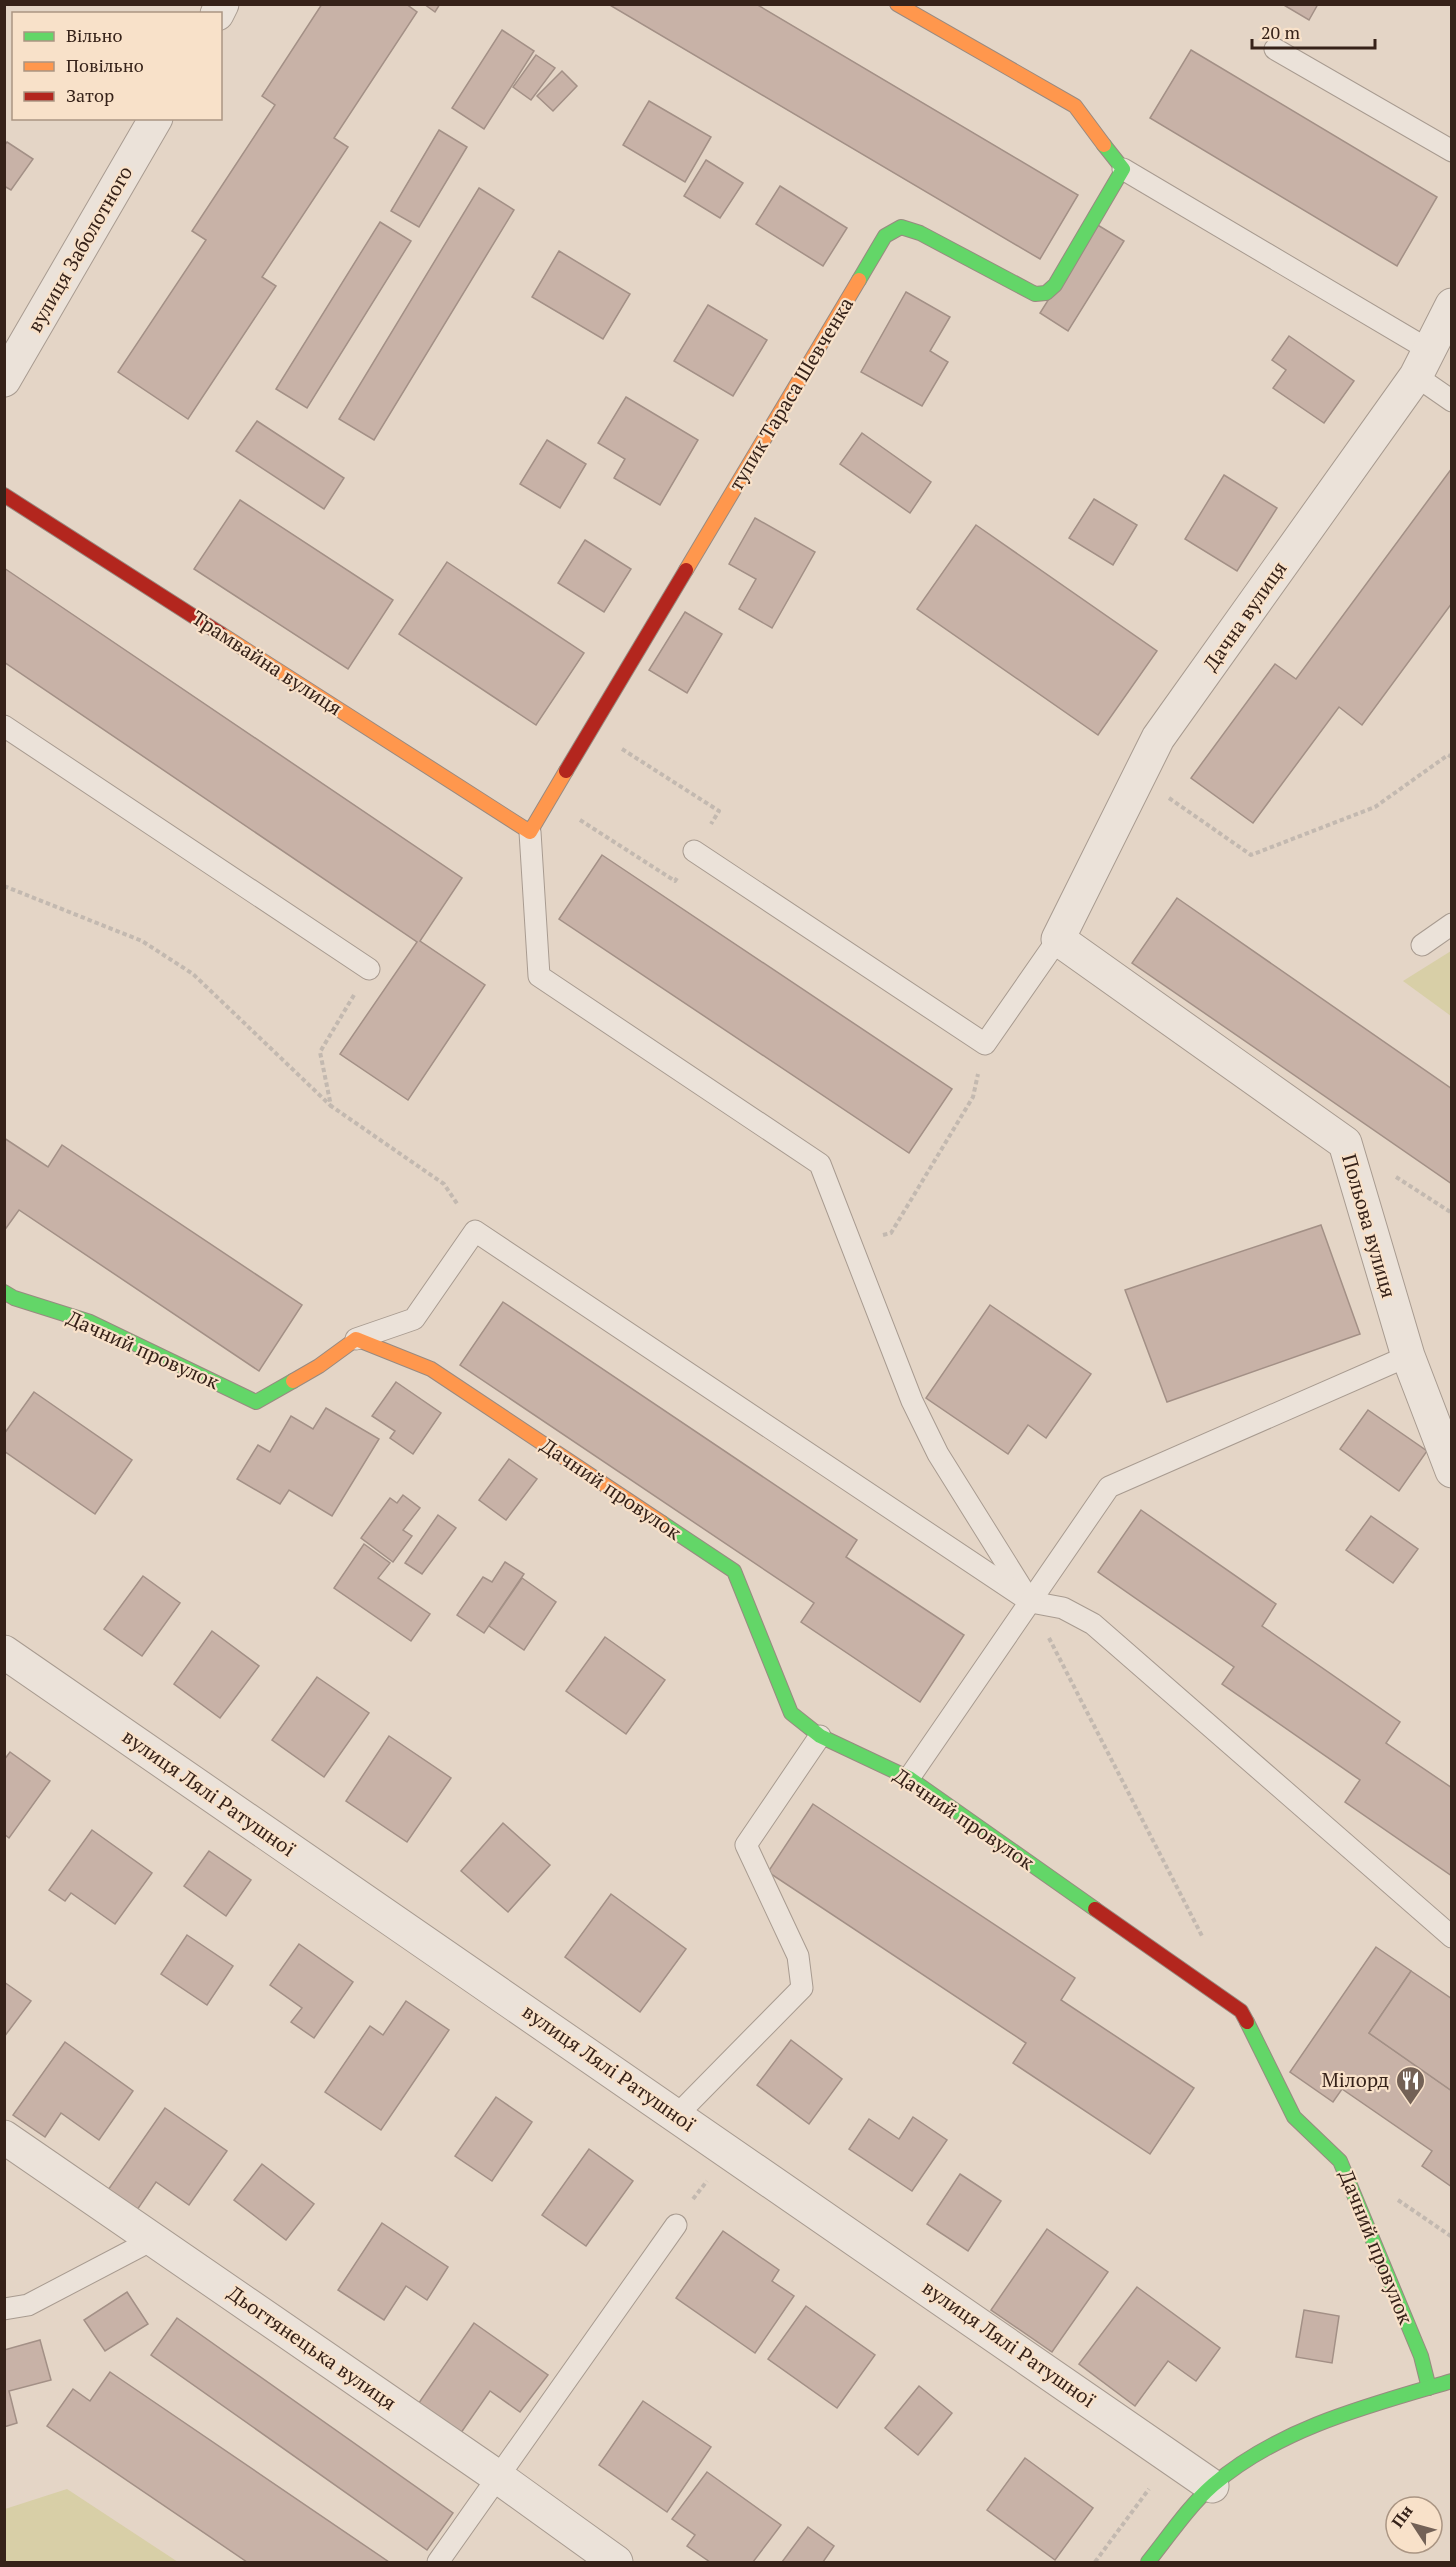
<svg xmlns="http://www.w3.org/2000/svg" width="1456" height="2567" font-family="'PT Serif',serif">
  <rect width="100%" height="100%" fill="#e4d5c6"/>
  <g fill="#d8cfa7">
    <polygon points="1451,951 1451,1016 1403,981"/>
    <polygon points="67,2489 178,2562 5,2562 5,2509"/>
  </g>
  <g fill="#c8b2a7" stroke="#a39086" stroke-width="1.5">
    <polygon points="322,4 406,4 417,12 334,138 348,147 262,277 276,286 188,419 118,372 206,240 192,231 275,105 262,96"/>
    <polygon points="424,4 440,4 435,12"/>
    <polygon points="608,4 756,4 1078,195 1040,259"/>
    <polygon points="1282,4 1318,4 1309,20"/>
    <polygon points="502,30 534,51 484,129 452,108"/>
    <polygon points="1191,50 1437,197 1397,266 1150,118"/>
    <polygon points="536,55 555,68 531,100 513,87"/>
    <polygon points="562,71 577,86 553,111 537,96"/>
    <polygon points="649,101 711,137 685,182 623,145"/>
    <polygon points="439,130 467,147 419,227 391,211"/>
    <polygon points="7,142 33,159 11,190 4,186 4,146"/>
    <polygon points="706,160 743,183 720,218 684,196"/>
    <polygon points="780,186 847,228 823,266 756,224"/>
    <polygon points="479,188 514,210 374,440 339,419"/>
    <polygon points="380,222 411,241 307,408 276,389"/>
    <polygon points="1096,224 1124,241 1068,331 1040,313"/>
    <polygon points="559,251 630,294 603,339 532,297"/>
    <polygon points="906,292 950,317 930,351 948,362 922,406 861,372"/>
    <polygon points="708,305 767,340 733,396 674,361"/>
    <polygon points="1289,336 1354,381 1324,423 1273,388 1286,370 1272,360"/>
    <polygon points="626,397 698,440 660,505 614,478 625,459 598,443"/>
    <polygon points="257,421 344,478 324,509 236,451"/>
    <polygon points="862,433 931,482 910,513 840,464"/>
    <polygon points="547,440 586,464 560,508 520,484"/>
    <polygon points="1452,468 1452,603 1362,725 1339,707 1253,823 1191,778 1275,664 1296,679"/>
    <polygon points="1224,475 1277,508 1237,571 1185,539"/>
    <polygon points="1094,499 1137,525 1113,565 1069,538"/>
    <polygon points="240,500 393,600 348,669 194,569"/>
    <polygon points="755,518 815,552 772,628 739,609 756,579 729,564"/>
    <polygon points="976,525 1157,651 1098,735 917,609"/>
    <polygon points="585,540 631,569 604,612 558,583"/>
    <polygon points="447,562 584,653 536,725 399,634"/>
    <polygon points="4,568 462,878 420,941 485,985 408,1100 340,1054 417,942 4,662"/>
    <polygon points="685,612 722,634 687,693 649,670"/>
    <polygon points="602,855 952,1089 909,1153 559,919"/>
    <polygon points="1177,898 1452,1089 1452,1184 1132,963"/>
    <polygon points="4,1138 48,1167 62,1145 302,1305 259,1371 19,1210 4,1231"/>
    <polygon points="1321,1225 1360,1334 1167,1402 1125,1290"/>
    <polygon points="503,1302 857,1540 846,1557 964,1635 920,1702 801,1622 814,1603 460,1365"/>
    <polygon points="990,1305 1091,1374 1046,1438 1028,1425 1008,1454 926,1398"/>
    <polygon points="396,1382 441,1413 413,1454 390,1438 395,1431 372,1416"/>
    <polygon points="34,1392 132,1460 95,1514 4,1451 4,1434"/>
    <polygon points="326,1408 379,1439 332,1516 289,1490 280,1504 237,1479 258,1445 270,1452 291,1416 313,1429"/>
    <polygon points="1368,1410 1427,1451 1399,1491 1340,1449"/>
    <polygon points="509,1459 537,1479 506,1520 479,1500"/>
    <polygon points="403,1495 420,1508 403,1530 412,1536 393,1562 361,1538 390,1498 397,1503"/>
    <polygon points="1141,1510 1276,1604 1262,1626 1400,1722 1386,1743 1452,1788 1452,1876 1345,1802 1360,1780 1222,1684 1234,1667 1098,1572"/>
    <polygon points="438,1515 456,1528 422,1574 405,1563"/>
    <polygon points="1371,1516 1418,1549 1393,1583 1346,1550"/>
    <polygon points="364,1544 390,1563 378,1578 430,1614 411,1641 334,1588"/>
    <polygon points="505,1562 524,1574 484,1633 457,1615 483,1577 492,1582"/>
    <polygon points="143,1576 180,1603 142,1656 104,1629"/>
    <polygon points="522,1578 556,1602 524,1650 489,1626"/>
    <polygon points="212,1631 259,1666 220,1718 174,1684"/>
    <polygon points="605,1637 665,1680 626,1734 566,1691"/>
    <polygon points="317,1677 369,1713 324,1777 272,1740"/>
    <polygon points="389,1736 451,1778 407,1842 346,1801"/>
    <polygon points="10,1752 50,1781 9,1838 4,1834 4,1760"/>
    <polygon points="813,1804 1075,1978 1061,2000 1194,2088 1150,2154 1013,2063 1026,2043 768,1872"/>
    <polygon points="503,1823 550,1865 508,1912 461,1871"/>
    <polygon points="92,1830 152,1873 115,1924 71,1893 65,1901 49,1890"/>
    <polygon points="209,1851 251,1880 226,1916 184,1886"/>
    <polygon points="611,1894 686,1949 640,2012 565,1957"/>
    <polygon points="187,1935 233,1966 207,2005 161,1974"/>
    <polygon points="299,1944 353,1982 314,2038 291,2022 302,2008 270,1985"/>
    <polygon points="1376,1947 1411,1971 1369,2033 1452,2091 1452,2187 1422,2166 1432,2151 1342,2089 1333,2102 1290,2072"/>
    <polygon points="1411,1971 1452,1999 1452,2091 1369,2033"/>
    <polygon points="4,1982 31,2001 4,2037"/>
    <polygon points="406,2001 449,2030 381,2130 325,2092 370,2026 383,2035"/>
    <polygon points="791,2040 842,2079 809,2124 757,2085"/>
    <polygon points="65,2042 133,2091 99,2140 61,2113 45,2137 13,2115"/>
    <polygon points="496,2097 532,2122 492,2181 455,2156"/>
    <polygon points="165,2108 227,2151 189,2205 156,2182 137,2210 108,2190"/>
    <polygon points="913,2117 947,2140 912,2191 849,2149 869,2119 899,2139"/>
    <polygon points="589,2149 633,2181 586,2246 542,2215"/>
    <polygon points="262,2164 314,2204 286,2240 234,2200"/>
    <polygon points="960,2174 1001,2201 968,2251 927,2224"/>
    <polygon points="382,2223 448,2267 427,2300 406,2286 384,2320 338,2290"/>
    <polygon points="1047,2229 1108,2272 1052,2352 991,2310"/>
    <polygon points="723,2231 779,2270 772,2281 794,2296 755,2353 676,2298"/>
    <polygon points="1137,2287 1220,2348 1196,2381 1168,2361 1135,2406 1079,2364"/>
    <polygon points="127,2292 148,2324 105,2351 84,2320"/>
    <polygon points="806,2306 875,2355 837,2408 768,2359"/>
    <polygon points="1304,2310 1339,2316 1332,2363 1296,2357"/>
    <polygon points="177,2318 453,2513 427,2550 151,2355"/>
    <polygon points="474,2323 548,2375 520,2412 490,2391 456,2440 414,2410"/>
    <polygon points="40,2340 51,2380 9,2391 17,2423 4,2427 4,2350"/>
    <polygon points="110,2372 389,2562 247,2562 47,2426 73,2389 90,2401"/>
    <polygon points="919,2386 952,2413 918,2455 885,2428"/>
    <polygon points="643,2401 711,2447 667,2512 599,2465"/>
    <polygon points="1025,2458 1093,2508 1055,2560 987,2510"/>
    <polygon points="707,2472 781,2525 753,2562 710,2562 687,2546 695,2535 672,2519"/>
    <polygon points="808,2527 834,2546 823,2562 782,2562"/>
  </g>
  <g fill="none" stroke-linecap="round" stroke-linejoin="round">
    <defs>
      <g id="lane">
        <polyline points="1275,49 1452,151"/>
        <polyline points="1123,169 1429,350"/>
        <polyline points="1416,376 1452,401"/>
        <polyline points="4,726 369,969"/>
        <polyline points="530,832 539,976 820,1164 912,1401 938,1454 1026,1595"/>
        <polyline points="694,851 985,1044 1058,939"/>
        <polyline points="1422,945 1452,924"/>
        <polyline points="356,1339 414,1319 475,1231 1031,1602 1063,1608 1093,1624 1452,1937"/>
        <polyline points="909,1778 1109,1487 1408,1356"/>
        <polyline points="677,2115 802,1988 798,1956 746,1845 820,1736"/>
        <polyline points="4,2309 28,2305 154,2239"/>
        <polyline points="438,2562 676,2225"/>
      </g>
      <g id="street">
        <polyline points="217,14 222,4"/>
        <polyline points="1452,305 1416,376 1158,738 1058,939 1345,1143 1408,1356 1452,1471"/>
        <polyline points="4,380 156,118"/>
        <polyline points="4,1652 1212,2486"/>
        <polyline points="4,2137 498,2477 616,2562"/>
      </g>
      <g id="fast">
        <polyline points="859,280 885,236 901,227 920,233 1035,294 1046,293 1055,285 1123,169 1104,145"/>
        <polyline points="4,1292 14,1298 90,1322 256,1402 293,1381"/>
        <polyline points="662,1523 734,1571 791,1713 820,1736 909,1778 1095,1909"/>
        <polyline points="1247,2022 1294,2117 1340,2161 1421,2356 1429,2388"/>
        <path d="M1148,2562C1169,2536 1188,2507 1213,2485C1279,2428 1370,2405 1452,2381"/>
      </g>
      <g id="slow">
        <polyline points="897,4 1075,106 1104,145"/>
        <polyline points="686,570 859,280"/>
        <polyline points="221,634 530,832 566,771"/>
        <polyline points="293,1381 319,1366 356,1339 431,1369 662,1523"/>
      </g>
      <g id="jam">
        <polyline points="4,495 221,634"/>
        <polyline points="566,771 686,570"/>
        <polyline points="1095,1909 1241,2011 1247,2022"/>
      </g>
    </defs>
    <use href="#lane" stroke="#a89b90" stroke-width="23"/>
    <use href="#street" stroke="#a89b90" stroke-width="35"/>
    <use href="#fast" stroke="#988a80" stroke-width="16"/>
    <use href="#slow" stroke="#988a80" stroke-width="16"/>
    <use href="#jam" stroke="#988a80" stroke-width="16"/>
    <g stroke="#c3b9b0" stroke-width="4" stroke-dasharray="4.5 3" stroke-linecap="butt">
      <polyline points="622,749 719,811 711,824"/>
      <polyline points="1169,798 1251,855 1375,807 1448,755 1452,757"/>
      <polyline points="580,820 675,881 677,878"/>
      <polyline points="4,886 142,941 193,974 331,1106"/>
      <polyline points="354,995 320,1052 331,1106 444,1184 458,1205"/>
      <polyline points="1396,1177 1452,1213"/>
      <polyline points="883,1235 891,1233 973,1097 978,1074"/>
      <polyline points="1049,1638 1202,1936"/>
      <polyline points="693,2199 707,2181"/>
      <polyline points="1398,2200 1452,2237"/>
      <polyline points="1095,2562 1149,2489"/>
    </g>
    <use href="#lane" stroke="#ebe2d9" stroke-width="21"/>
    <use href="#street" stroke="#ebe2d9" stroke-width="33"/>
    <use href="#fast" stroke="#63d668" stroke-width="14"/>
    <use href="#slow" stroke="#ff974d" stroke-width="14"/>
    <use href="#jam" stroke="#b3261e" stroke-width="14"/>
  </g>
  <defs>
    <symbol id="restaurant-pin" viewBox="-11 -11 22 30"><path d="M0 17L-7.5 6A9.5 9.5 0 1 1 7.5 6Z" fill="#736156" stroke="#f8e1c9"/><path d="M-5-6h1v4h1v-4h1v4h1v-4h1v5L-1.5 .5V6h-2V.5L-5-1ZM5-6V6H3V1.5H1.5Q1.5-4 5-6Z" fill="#fff"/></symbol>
  </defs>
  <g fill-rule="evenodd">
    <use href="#restaurant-pin" x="1394" y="2064" width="33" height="45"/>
  </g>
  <g text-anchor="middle" stroke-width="4.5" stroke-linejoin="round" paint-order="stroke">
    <g font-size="20" fill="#362219" stroke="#f8e1c9">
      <text transform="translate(80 249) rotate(-60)" y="7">вулиця Заболотного</text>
      <text transform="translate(791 394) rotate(-59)" y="7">тупик Тараса Шевченка</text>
      <text transform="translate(1245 616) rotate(-55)" y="7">Дачна вулиця</text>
      <text transform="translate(267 663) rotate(33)" y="7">Трамвайна вулиця</text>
      <text transform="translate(1369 1226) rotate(74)" y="7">Польова вулиця</text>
      <text transform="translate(143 1350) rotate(24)" y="7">Дачний провулок</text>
      <text transform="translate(611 1489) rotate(34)" y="7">Дачний провулок</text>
      <text transform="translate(209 1793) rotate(35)" y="7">вулиця Лялі Ратушної</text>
      <text transform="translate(964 1819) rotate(34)" y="7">Дачний провулок</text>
      <text transform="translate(609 2068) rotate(35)" y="7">вулиця Лялі Ратушної</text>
      <text transform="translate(1376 2247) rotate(68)" y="7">Дачний провулок</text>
      <text transform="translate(1009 2344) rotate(35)" y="7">вулиця Лялі Ратушної</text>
      <text transform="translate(312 2348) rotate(35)" y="7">Дьогтянецька вулиця</text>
    </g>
    <g font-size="20" fill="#362219" stroke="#f8e1c9" text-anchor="end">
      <text x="1389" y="2087">Мілорд</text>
    </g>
  </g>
  <rect width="1456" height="2567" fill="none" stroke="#362219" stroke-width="12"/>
  <rect x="12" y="12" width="210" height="108" fill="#f8e1c9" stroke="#aa9583" stroke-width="1.5"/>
  <rect x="24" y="32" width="30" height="9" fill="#63d668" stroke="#aa9583" stroke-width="1.5"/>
  <text x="66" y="42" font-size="18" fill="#362219">Вільно</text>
  <rect x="24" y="62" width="30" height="9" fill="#ff974d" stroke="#aa9583" stroke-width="1.5"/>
  <text x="66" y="72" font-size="18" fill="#362219">Повільно</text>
  <rect x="24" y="92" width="30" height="9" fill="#b3261e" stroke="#aa9583" stroke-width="1.5"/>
  <text x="66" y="102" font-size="18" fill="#362219">Затор</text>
  <g transform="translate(1414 2525) rotate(306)"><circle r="28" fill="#f8e1c9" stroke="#aa9583" stroke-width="1.5"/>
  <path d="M0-4.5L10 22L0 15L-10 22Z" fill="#736156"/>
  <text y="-9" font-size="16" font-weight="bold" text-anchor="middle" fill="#362219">Пн</text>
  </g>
  <path d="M1252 39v9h123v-9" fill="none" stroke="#362219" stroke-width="3"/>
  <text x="1261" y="39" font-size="18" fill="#362219" stroke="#f8e1c9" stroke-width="4.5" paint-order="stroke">20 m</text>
</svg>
